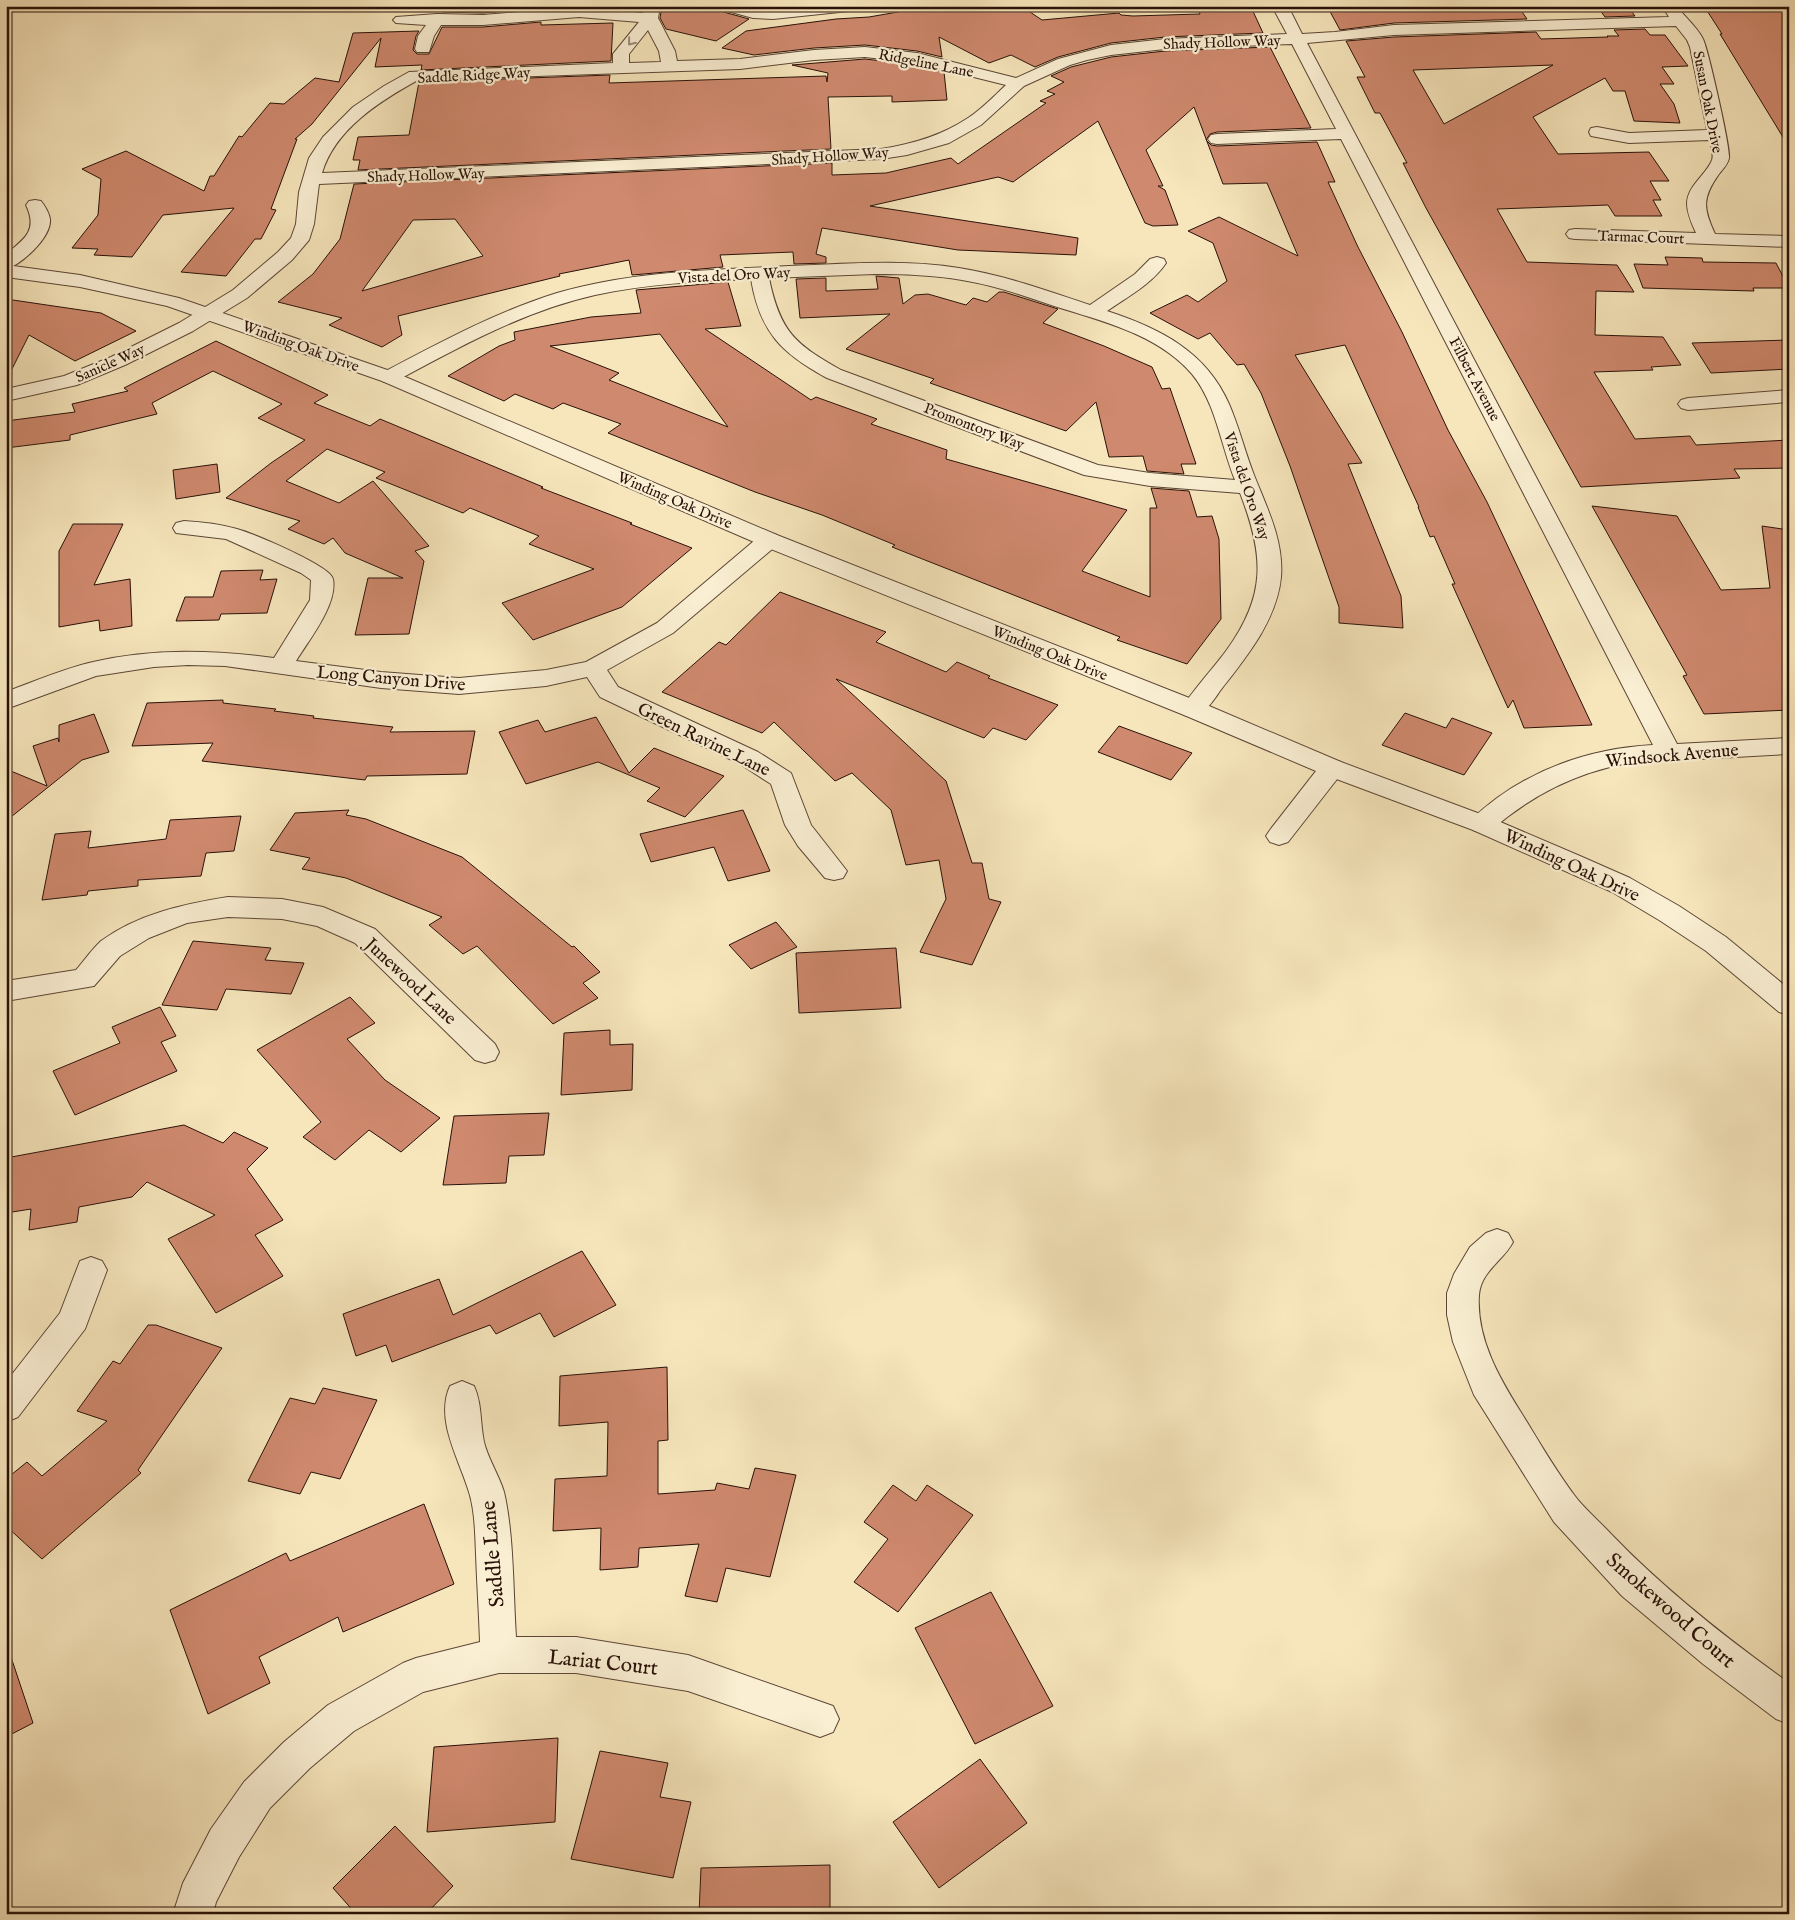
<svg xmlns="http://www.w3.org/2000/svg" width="1795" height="1920" font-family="'IM FELL English',serif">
  <rect width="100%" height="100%" fill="#f7e6bc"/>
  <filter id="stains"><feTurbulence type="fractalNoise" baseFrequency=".004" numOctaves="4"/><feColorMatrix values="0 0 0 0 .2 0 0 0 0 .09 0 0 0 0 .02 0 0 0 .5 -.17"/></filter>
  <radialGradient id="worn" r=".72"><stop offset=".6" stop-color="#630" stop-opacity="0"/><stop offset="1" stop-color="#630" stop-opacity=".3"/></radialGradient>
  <g fill="#cf896e" stroke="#291108" fill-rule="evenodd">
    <polygon points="443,6 543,6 543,8 483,13 442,12"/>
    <polygon points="662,6 716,6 720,11 749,19 716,41 666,29 660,18"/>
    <polygon points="932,6 1021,6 1042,20 1119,13 1121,15 1133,16 1200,14 1198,8 1251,7 1263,33 1165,37 1111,43 1058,57 1035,67 1011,55 989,63 939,37 942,57 917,51 865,45 814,48 754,55 722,48 746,31 836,19 869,17"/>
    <polygon points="1327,6 1518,6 1527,19 1394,23 1340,30"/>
    <polygon points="1597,6 1627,6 1635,16 1605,17"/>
    <polygon points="1704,6 1789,6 1789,147 1720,34 1722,34"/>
    <polygon points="541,22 541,25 613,23 611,61 421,70 422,65 375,67 381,38 312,124 295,139 297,139 271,209 276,210 261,239 255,239 226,276 181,272 234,208 163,215 132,257 94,255 98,249 72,248 98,215 101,179 82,169 126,151 204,191 210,176 214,176 239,136 242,137 270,103 284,104 315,78 339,82 353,33 419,31 416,36 413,50 417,54 429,54 442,27 483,27"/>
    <path d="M1645,29L1650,35H1665L1688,66L1662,67L1674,84H1660L1674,104L1680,123L1634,121L1625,91H1613L1605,78L1533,117L1558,154L1649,152L1669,181H1650L1661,200H1653L1662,216H1615L1608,205L1497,209L1527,262L1617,265L1634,292L1596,291L1595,335L1663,337L1681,365L1651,367L1653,370L1594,372L1635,439L1690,436L1696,445L1789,440V468L1734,469L1740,478L1581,487L1426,208L1403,163H1407L1380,113H1375L1357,77H1365L1346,41L1394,37L1536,32L1541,39L1608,37L1607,36H1619L1614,30ZM1553,65L1444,124L1413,70Z"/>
    <path d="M1270,47L1311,128L1217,132L1210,134L1206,140L1211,145L1217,146L1317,142L1335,182H1328L1358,247L1402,332L1448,430L1487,502L1592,725L1524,728L1513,700L1508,708L1452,584H1455L1434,536L1430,537L1418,507H1419L1345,345L1295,355L1362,463L1348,464L1401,596L1403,628L1339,623V607L1290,466L1261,393L1244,364L1237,365L1210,333L1198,339L1150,313L1187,295L1198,302L1227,281L1213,243L1188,231L1219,217L1298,256L1267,183L1223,184L1194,107L1146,150L1163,186H1158L1165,190L1178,225L1153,226L1145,223L1098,121L1013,182L998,177L870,206L1078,238L1076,255L958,250L822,228L816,254L826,257V263L794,264L793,252L720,255L723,267L632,275L629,260L559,274L560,276L398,316L402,335L382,347L329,325L342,318L278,302L313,274L340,239L354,184L832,163V175L886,173L951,158L958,164L1046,103L1040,101L1055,94L1047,91L1064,82L1051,76L1071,67L1111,57L1165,51ZM455,219L483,256L362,291L413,220Z"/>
    <polygon points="865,59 917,65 944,72 947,100 892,102 892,96 828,97 831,149 358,170 360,160 353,160 358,137 409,135 419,82 610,75 609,83 826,76 827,82 828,73 792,65"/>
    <polygon points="1665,257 1702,258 1703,262 1776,263 1789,288 1753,288 1754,291 1643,288 1634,264 1668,265"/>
    <polygon points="876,276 899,278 903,304 915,295 928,294 966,305 973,298 987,302 999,292 1004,292 1058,309 1043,323 1104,346 1152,367 1162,389 1170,388 1196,464 1181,464 1184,474 1147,471 1143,456 1109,457 1096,402 1066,431 930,383 934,379 846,349 890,314 800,318 796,279 826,278 826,291 878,289"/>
    <path d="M728,282L741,326L705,329L811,400L816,397L877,419L871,424L947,450L946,459L1127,510L1082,571L1150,597V508H1157L1151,488L1189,491L1197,517L1212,516L1219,539L1221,619L1187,664L1117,640L1120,637L892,547L895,545L822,515L755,492L608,433L621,424L563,403L553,409L515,394L504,401L448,376L499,346L515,340L514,332L591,317L641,313L636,290ZM660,334L728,427L609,380L619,373L550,346Z"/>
    <polygon points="6,299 101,313 136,331 75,361 29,335 6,381"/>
    <polygon points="1789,340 1789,369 1711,373 1692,343"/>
    <polygon points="216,341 328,395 314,403 370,426 380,419 543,487 541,488 632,523 630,524 692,548 622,607 533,640 502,603 594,569 529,544 539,536 470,508 463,513 376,478 385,472 327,449 286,481 339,503 373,481 429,546 415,551 424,561 409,634 355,635 368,578 403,578 345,553 333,538 324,544 288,529 300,521 226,498 271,463 305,440 258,418 282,404 213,371 152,403 157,414 70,435 70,440 6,448 6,421 75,412 72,404 128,391 124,388"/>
    <polygon points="217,464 220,492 176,499 173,470"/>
    <polygon points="1592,506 1677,516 1721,590 1770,588 1762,526 1789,530 1789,710 1704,714 1683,676 1687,675"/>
    <polygon points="73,524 123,524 94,585 130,579 132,626 100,631 99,620 59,627 59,551"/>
    <polygon points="263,570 260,580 277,579 267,613 221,614 219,620 176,621 185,597 213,597 221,571"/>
    <polygon points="780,592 886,632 876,642 946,672 957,662 990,676 988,678 1058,705 1026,740 993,728 984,738 836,679 946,781 972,863 982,863 989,899 1001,902 972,965 920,952 946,899 939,860 906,865 891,810 852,773 835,781 774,722 762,733 662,692 719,642 726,645"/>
    <polygon points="223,700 223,703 276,709 274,711 314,716 313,718 393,727 390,732 475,731 467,774 367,776 365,780 202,761 213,743 132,746 147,703"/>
    <polygon points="1405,713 1446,728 1452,718 1492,733 1464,775 1382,745"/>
    <polygon points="94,714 109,752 82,760 6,821 6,769 47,786 33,746 58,738 59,742 59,725"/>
    <polygon points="596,717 629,773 654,748 724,776 685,817 647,801 660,788 598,762 526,784 499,732 538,720 545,732"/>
    <polygon points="1119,726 1192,753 1171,780 1098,752"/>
    <polygon points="349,810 346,815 366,819 462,857 572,947 574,946 600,972 583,983 598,998 553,1024 477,946 463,954 429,925 442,917 346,878 302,869 310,858 270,850 295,813"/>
    <polygon points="743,810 770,871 728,881 714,847 651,862 640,834"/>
    <polygon points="241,816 234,851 206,853 201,876 138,880 138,886 88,891 87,895 42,900 55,834 91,831 88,848 166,839 170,820"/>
    <polygon points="776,922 797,947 751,969 729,945"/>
    <polygon points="193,941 271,948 265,960 304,963 291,994 226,989 217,1010 162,1005"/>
    <polygon points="896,948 901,1008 799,1013 796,953"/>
    <polygon points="350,997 375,1023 347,1039 385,1080 440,1118 401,1152 369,1130 335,1160 303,1137 321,1122 257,1050"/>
    <polygon points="160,1007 176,1036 161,1042 177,1071 75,1115 53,1071 120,1043 112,1027"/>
    <polygon points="610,1030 610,1045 633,1044 632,1090 561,1095 564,1033"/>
    <polygon points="549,1113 544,1155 509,1156 506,1183 443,1185 454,1116"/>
    <polygon points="184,1125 223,1143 234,1132 268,1148 247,1169 283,1220 255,1235 283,1276 216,1313 168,1239 215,1215 147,1182 132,1197 79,1207 77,1222 29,1230 31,1209 6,1213 6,1158"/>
    <polygon points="582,1251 616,1305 554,1337 540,1313 496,1334 490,1325 392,1362 386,1345 356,1356 343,1314 439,1279 453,1315"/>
    <polygon points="148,1325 156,1325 222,1348 138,1470 141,1473 42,1559 6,1526 6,1479 27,1462 42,1476 107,1421 77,1411 113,1361 120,1364"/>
    <polygon points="667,1367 668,1440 658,1441 658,1494 715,1490 717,1483 749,1489 755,1468 796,1475 770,1577 726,1568 717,1602 685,1596 699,1544 639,1548 638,1567 600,1570 601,1528 553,1531 555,1479 607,1476 608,1422 559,1426 560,1376"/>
    <polygon points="323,1388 377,1400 340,1479 311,1472 300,1494 248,1481 290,1398 315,1404"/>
    <polygon points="893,1485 916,1501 927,1485 973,1515 898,1612 854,1582 888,1539 864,1522"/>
    <polygon points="424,1504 454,1584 343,1632 338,1617 259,1657 270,1683 208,1714 170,1610 286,1553 290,1561"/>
    <polygon points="991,1592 1053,1706 975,1744 915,1628"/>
    <polygon points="11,1657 33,1723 6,1737 6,1658"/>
    <polygon points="558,1738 555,1822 427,1832 434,1747"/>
    <polygon points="600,1751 668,1763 660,1797 691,1802 673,1878 571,1859"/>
    <polygon points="980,1759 1027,1823 939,1888 893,1822"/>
    <polygon points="395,1826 453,1886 426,1914 356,1914 333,1888"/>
    <polygon points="830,1865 830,1914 699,1914 701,1868"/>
  </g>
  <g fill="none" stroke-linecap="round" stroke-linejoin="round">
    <defs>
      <g id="minor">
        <path d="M644,6H660L658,18L675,51L677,61L740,59L814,50L865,47L917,53L1016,78L1058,59L1111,45L1165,39L1287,34L1272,6H1288L1302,34L1335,32L1394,25L1669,17L1662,6H1676C1685,17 1697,27 1703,39C1708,49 1731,150 1729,158C1728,164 1723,169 1719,174C1702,198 1703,208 1715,234L1789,236V247L1575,239L1569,238L1566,234L1569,230L1575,229L1696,233C1692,224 1687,214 1687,203C1688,185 1706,175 1712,160C1714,154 1711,146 1710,140L1629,143L1591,136L1589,132L1591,128L1597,127L1629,133L1707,130L1690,47L1687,40L1676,26L1394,35L1307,43L1677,744L1789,738V754L1628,763C1575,773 1532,795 1491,830L1482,833L1473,830L1469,824C1476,813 1487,806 1497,798C1543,765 1597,748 1653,745L1341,139L1217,144L1211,143L1208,139L1211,135L1217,134L1336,129L1292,44L1165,49L1111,55L1087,60L1070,65L1024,86L981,125L949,143L907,155L881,159L319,184L314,224L309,240L292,260L247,298L193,331L125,365L77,385L6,401V389L64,376L111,357L179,323L233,290L278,252L291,238L296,224L299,192L309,158L323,137L353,107L384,86L409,72L613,63V54L639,22L579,17L483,25H441L434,36L429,52H417L415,49L418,36L426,25L396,23L393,20L396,17L437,14L483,15L579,7L643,13ZM648,30L659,51L661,62L629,63V54ZM865,57L917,63L1006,85C994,96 982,109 968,118C941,136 912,144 881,149L322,173C335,129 380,101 418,80L740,69L814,60Z"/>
        <polygon points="718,6 744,6 773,9 803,6 856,6 854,9 849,11 773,19 753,18 720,9"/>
        <path d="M35,200L41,201C45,206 49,213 50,219C52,237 21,265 6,269V254C25,239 38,230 26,205L29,201Z"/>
        <path d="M1157,257L1164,259L1166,263C1152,284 1127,297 1107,311C1159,328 1206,351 1229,404C1239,427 1245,452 1254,475C1267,508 1284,541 1281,577C1277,619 1248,655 1223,687C1212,701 1204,720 1184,715L1181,709C1194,689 1211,671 1226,651C1267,595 1264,555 1240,493L1150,486L1084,475L827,378C781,353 760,332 751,279C699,281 646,284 595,295C524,311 459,347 396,381L389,383L382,381L379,377L382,373C439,343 496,312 557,293C632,271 711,270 789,266C846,264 903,259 959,268C1004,275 1047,291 1090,305L1135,274L1150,259ZM875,274C904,274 933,275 962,280C994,285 1024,296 1054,306C1101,321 1158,334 1192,374C1216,403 1221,446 1235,480L1150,473L1098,465L841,370C795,344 780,332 769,278Z"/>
        <polygon points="1789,390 1789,402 1688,410 1681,408 1678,404 1681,400 1688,398"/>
        <path d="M184,521C202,522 219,524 237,529C252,533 331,566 333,579C338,604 309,640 296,661L381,672L459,678L546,670L586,662L657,623L761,535L769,533L777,535L780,540L777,545L673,633L607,670L618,687L758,752L791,773L811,825L847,871L843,878L834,880L825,878L798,846L785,825L771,784L740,764L600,697L587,677L546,686L459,694L381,688L225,666L188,665L154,667L96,676L6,709V692C35,681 63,669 93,662C154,648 213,650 274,658L310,600L311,580L301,573L226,539L176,533L173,528L176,523Z"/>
        <polygon points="1332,760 1341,762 1345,768 1341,774 1288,842 1279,845 1270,842 1266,836 1270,830 1323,762"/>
        <path d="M228,897L282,899L323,907L375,929L495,1044L499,1052L495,1060L485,1063L475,1060L355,943L317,926L282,919L228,917L187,923L149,938L120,956L94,986L6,1001V981L76,970C84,961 92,949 101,941C138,914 184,904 228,897Z"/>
        <path d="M1497,1229L1508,1233L1513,1242C1503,1261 1481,1271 1479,1295C1476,1339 1500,1379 1522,1414C1540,1443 1557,1473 1578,1500C1588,1512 1601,1523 1612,1535C1666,1591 1726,1638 1789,1683V1724L1776,1719L1703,1664L1622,1596L1554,1522L1474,1395L1453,1342L1447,1315V1293L1454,1274L1470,1247L1486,1233Z"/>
        <polygon points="91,1257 102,1261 107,1270 85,1329 18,1417 6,1422 6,1382 60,1313 80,1261"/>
        <path d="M462,1381L474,1386C482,1403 480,1423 484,1442C488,1459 499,1475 504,1492C514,1535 513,1592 516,1637H576L688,1655L833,1706L839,1719L833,1732L820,1737L688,1691L576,1673H499L423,1692L354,1731L310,1768L270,1808L239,1857L216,1902L213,1914H173L183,1883L211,1829L244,1782L284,1742L328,1705L403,1663L416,1658L480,1642C479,1613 477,1583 476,1554C475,1532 475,1509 468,1489C458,1457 435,1419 450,1386Z"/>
      </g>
      <polygon id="tertiary" points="6,265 80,275 179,298 396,373 777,535 1202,703 1341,762 1491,818 1580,856 1630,878 1679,906 1726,937 1789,989 1789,1015 1779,1012 1706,951 1659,920 1612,892 1473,830 1323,774 1184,715 761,545 382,381 167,306 80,287 6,277"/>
    </defs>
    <use href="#minor" stroke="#5c4635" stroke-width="2"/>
    <use href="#tertiary" stroke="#5c4635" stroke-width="2"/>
    <use href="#minor" fill="#faefd3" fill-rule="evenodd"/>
    <use href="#tertiary" fill="#faefd3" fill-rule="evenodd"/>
  </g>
  <defs><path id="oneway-chevron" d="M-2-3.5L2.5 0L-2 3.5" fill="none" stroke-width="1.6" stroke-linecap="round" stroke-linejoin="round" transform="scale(1.25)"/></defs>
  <use stroke="#9c8b78" href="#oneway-chevron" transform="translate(631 42) rotate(129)"/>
  <g text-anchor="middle" stroke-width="4.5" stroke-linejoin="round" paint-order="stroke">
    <g font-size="15" fill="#291108" stroke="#faefd3">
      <text transform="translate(1222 42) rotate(-2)" y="5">Shady Hollow Way</text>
      <text transform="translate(926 63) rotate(11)" y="5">Ridgeline Lane</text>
      <text transform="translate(474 75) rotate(-3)" y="5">Saddle Ridge Way</text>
      <text transform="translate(1708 102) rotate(79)" y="5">Susan Oak Drive</text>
      <text transform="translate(830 156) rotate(-4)" y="5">Shady Hollow Way</text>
      <text transform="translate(426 175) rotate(-2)" y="5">Shady Hollow Way</text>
      <text transform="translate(1641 237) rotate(2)" y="5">Tarmac Court</text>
      <text transform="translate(734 275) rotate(-3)" y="5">Vista del Oro Way</text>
      <text transform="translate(301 346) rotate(20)" y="5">Winding Oak Drive</text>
      <text transform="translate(110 363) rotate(-24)" y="5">Sanicle Way</text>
      <text transform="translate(1475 379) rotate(62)" y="5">Filbert Avenue</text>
      <text transform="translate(974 426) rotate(21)" y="5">Promontory Way</text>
      <text transform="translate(1247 486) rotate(71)" y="5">Vista del Oro Way</text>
      <text transform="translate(675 500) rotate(23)" y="5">Winding Oak Drive</text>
      <text transform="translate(1050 653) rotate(22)" y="5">Winding Oak Drive</text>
    </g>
    <g font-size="18" fill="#291108" stroke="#faefd3">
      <text transform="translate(391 678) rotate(5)" y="6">Long Canyon Drive</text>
      <text transform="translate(704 739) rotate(26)" y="6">Green Ravine Lane</text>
      <text transform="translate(1672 755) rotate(-5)" y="6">Windsock Avenue</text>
      <text transform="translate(1572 865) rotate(25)" y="6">Winding Oak Drive</text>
      <text transform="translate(411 981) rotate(43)" y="6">Junewood Lane</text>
    </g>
    <g font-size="21" fill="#291108" stroke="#faefd3">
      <text transform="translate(492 1554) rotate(-95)" y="7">Saddle Lane</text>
      <text transform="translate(1671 1610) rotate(41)" y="7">Smokewood Court</text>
      <text transform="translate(603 1662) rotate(6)" y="7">Lariat Court</text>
    </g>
  </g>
  <rect width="1795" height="1920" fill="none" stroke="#f7e6bc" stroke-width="25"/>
  <rect x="8" y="8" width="1780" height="1905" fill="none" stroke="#291108" stroke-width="2.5"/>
  <rect x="12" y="12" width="1770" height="1895" fill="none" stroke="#291108"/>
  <rect width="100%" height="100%" filter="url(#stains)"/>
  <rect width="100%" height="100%" fill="url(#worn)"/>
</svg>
